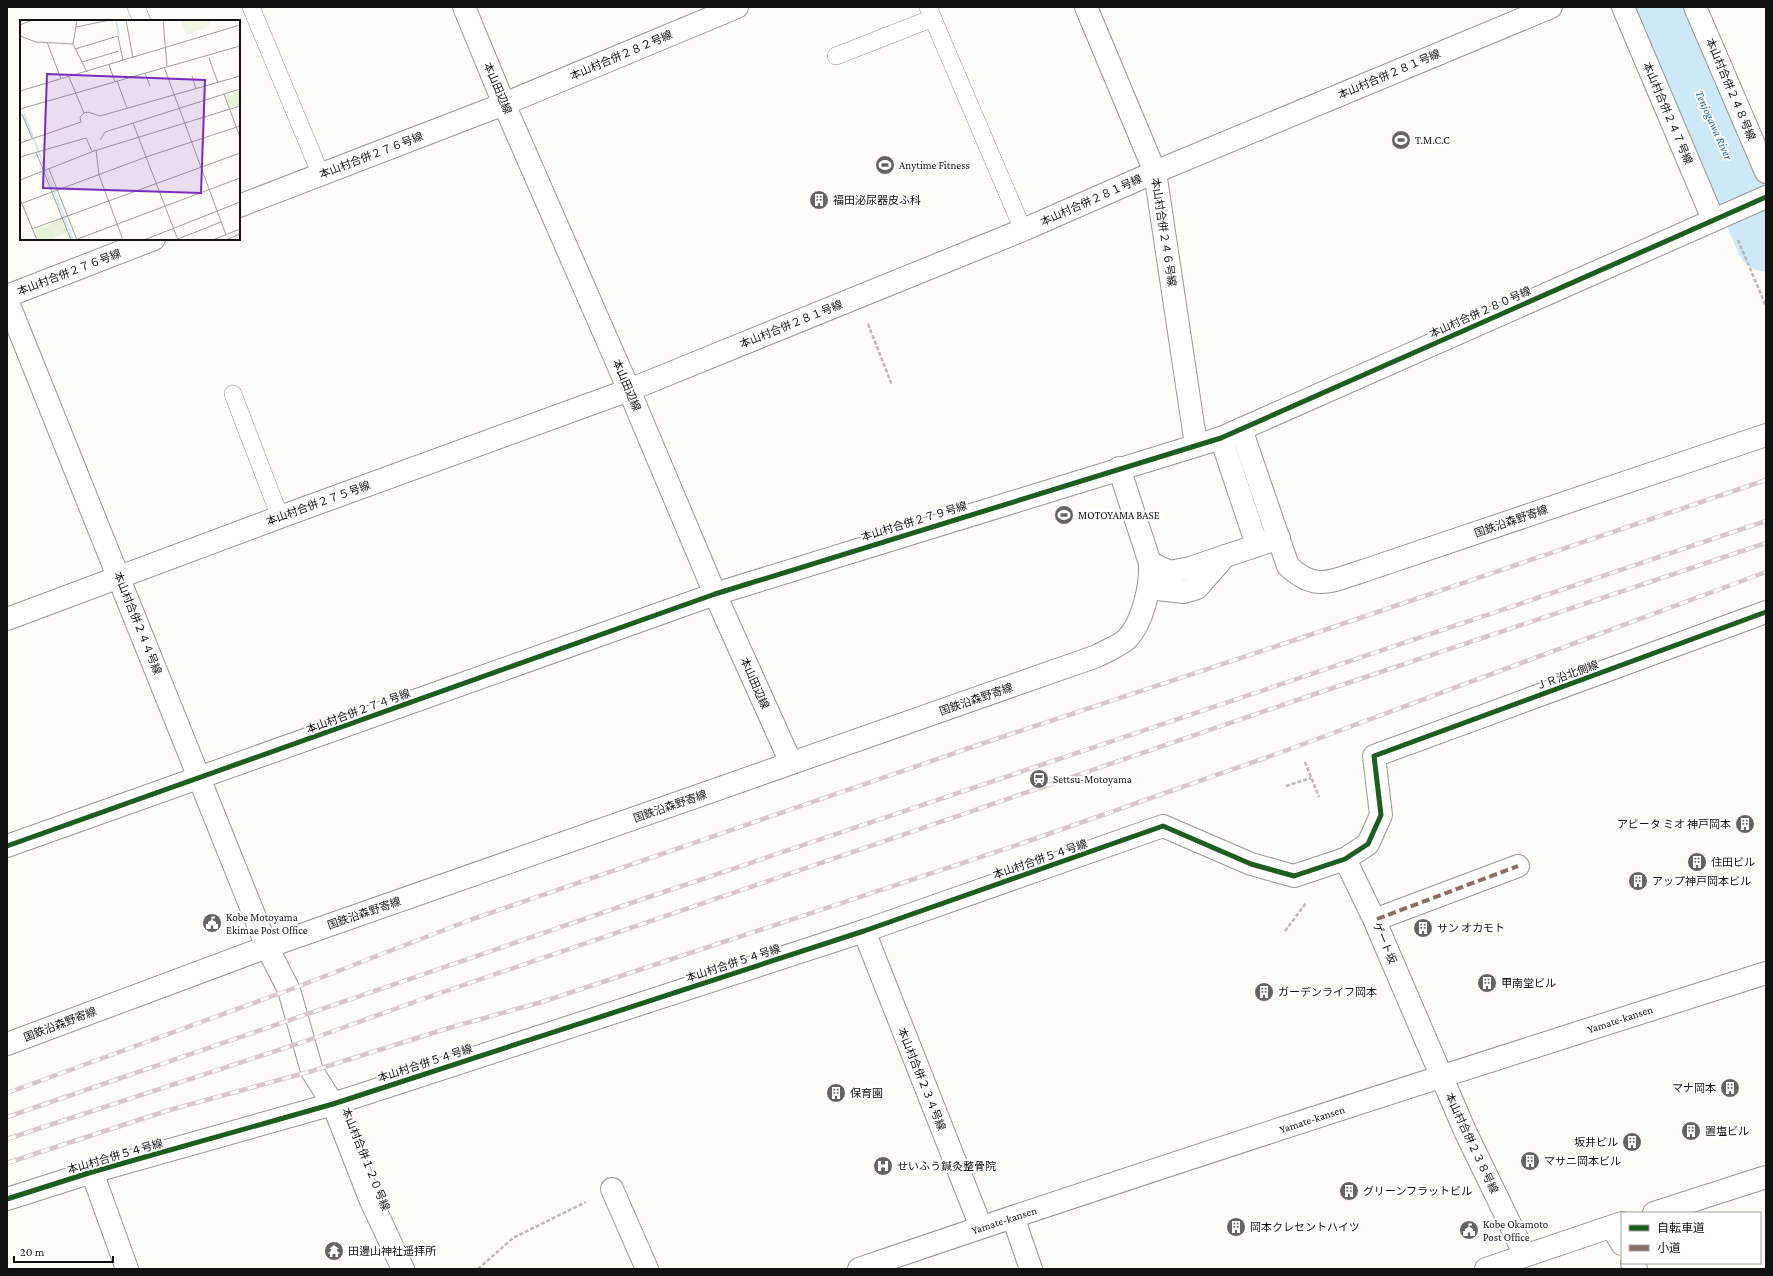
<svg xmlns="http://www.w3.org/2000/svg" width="1773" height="1276" font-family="'Crimson Pro','Noto Sans JP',serif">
  <rect width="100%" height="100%" fill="#fdfcf7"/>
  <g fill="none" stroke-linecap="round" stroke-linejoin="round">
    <polyline stroke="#cde8f7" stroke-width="59" points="1662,7 1766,242"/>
    <defs>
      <g id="service">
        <polyline points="136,7 142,21"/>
        <polyline points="251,7 321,175"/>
        <polyline points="928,7 1023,230"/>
        <polyline points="836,56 933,18"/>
        <polyline points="233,394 280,517"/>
      </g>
      <polyline id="pedestrian" points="1377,919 1518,866"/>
      <g id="minor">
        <polyline points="1623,7 1713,219"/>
        <polyline points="1695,7 1766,172"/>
        <polyline points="239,206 504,104 737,7"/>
        <polyline points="7,296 154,239"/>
        <polyline points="7,300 267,947 289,990 312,1071 333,1104 371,1201 403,1269"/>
        <path d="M1241,429L1288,566C1316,592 1331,581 1363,571L1766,435"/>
        <polyline points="1221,438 1257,545"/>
        <polyline points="1150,563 1170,572 1190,568 1279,538"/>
        <polyline points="1149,588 1184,592 1197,588 1225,556"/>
        <polyline points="7,846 715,594 1221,438 1766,197"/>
        <polyline points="1345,859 1374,919 1465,1131 1525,1255"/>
        <polyline points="864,931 981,1227"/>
        <path d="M7,1044L267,947L1097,656C1106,651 1119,646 1127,639C1143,622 1151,586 1150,563L1119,468"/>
        <polyline points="92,1172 127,1269"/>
        <polyline points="612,1189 647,1269"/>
        <polyline points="7,1199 92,1172 333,1104 864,931 1163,826 1251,864 1294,876 1345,859 1368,844 1381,815 1374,756 1766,612"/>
        <polyline points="1654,1213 1766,1177"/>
        <polyline points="1013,1217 1031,1269"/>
        <polyline points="1612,1227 1622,1244"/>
        <polyline points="1632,1263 1636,1269"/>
        <polyline points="1486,1269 1622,1223"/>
      </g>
      <g id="tertiary">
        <polyline points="464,7 504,104 629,390 715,594 791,763"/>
        <polyline points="1086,7 1155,172 1196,445"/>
        <polyline points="7,619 280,517 629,390 1023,230 1155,172 1551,7"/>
        <path d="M859,1269C1160,1166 1463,1069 1766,973"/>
      </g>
    </defs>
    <use href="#service" stroke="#979795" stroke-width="18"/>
    <use href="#pedestrian" stroke="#979795" stroke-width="24"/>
    <use href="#minor" stroke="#979795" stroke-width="24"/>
    <use href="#tertiary" stroke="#979795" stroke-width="24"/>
    <g stroke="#b9b9b8" stroke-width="2.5" stroke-dasharray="4 2" stroke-linecap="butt">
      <polyline points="1738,240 1766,306"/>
      <polyline points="868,324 892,385"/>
      <polyline points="1305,762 1319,797"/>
      <polyline points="1286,786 1311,778"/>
      <polyline points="1285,931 1306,903"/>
      <polyline points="478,1269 513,1238 586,1202"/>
    </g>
    <use href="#service" stroke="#fffffe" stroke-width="17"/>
    <use href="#pedestrian" stroke="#fffffe" stroke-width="22"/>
    <use href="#minor" stroke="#fffffe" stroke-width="22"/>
    <use href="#tertiary" stroke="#fffffe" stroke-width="22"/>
    <defs>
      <g id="rail">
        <polyline points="7,1093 289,990 470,920 984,743 1295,640 1766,480"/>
        <polyline points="7,1117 637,901 1766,521"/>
        <polyline points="7,1139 303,1042 417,1001 1303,698 1766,543"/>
        <polyline points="7,1163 166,1111 312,1071 452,1027 542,1002 1020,844 1282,752 1766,572"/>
      </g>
    </defs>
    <use href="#rail" stroke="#d9c6c7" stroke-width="4.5"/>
    <use href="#rail" stroke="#fff" stroke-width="3" stroke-dasharray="9" stroke-linecap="butt"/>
    <polyline stroke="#8d6e63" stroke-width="4" stroke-dasharray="8 4" stroke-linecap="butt" points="1377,919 1518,866"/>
    <defs>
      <g id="cycleway">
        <polyline points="7,846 715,594 1221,438 1766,197"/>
        <polyline points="7,1199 92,1172 333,1104 864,931 1163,826 1251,864 1294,876 1345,859 1368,844 1381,815 1374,756 1766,612"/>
      </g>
    </defs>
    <use href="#cycleway" stroke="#fff" stroke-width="8"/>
    <use href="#cycleway" stroke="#1b5e20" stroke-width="5"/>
  </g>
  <defs>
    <symbol id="stadium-disc" viewBox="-11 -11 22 22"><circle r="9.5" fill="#646362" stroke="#fff"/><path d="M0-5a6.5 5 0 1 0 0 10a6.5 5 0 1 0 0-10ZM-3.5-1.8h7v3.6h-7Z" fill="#fff"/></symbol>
    <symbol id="building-disc" viewBox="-11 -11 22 22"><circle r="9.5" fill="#646362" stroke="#fff"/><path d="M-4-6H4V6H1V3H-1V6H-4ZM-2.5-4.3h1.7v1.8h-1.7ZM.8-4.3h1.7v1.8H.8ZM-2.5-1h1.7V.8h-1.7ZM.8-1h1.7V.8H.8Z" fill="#fff"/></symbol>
    <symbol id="station-disc" viewBox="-11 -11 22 22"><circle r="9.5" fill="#646362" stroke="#fff"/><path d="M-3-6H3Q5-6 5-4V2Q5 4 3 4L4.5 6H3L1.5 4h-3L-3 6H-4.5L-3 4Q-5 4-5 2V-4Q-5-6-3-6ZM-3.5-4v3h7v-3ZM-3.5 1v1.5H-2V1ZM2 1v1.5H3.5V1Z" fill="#fff"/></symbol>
    <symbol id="civic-disc" viewBox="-11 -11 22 22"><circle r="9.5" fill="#646362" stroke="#fff"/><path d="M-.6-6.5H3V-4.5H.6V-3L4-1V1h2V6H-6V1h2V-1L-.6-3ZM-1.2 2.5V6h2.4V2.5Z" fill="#fff"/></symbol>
    <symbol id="hospital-disc" viewBox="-11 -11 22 22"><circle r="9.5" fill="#646362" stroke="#fff"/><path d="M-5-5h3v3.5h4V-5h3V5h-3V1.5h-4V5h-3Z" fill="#fff"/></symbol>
    <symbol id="temple-disc" viewBox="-11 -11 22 22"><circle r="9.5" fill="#646362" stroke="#fff"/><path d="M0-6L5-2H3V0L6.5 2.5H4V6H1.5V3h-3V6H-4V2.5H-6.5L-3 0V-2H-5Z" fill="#fff"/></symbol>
  </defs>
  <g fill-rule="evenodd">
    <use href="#stadium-disc" x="1390" y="129" width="22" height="22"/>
    <use href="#stadium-disc" x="874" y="154" width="22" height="22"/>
    <use href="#building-disc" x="808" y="189" width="22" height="22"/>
    <use href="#stadium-disc" x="1053" y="504" width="22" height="22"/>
    <use href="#station-disc" x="1028" y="768" width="22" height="22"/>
    <use href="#building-disc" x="1734" y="813" width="22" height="22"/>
    <use href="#building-disc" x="1686" y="851" width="22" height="22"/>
    <use href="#building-disc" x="1627" y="870" width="22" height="22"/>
    <use href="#civic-disc" x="201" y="912" width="22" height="22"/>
    <use href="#building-disc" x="1412" y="917" width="22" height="22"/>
    <use href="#building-disc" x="1476" y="972" width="22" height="22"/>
    <use href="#building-disc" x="1253" y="981" width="22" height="22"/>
    <use href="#building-disc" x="1719" y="1077" width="22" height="22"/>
    <use href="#building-disc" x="825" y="1082" width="22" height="22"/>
    <use href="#building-disc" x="1680" y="1120" width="22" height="22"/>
    <use href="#building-disc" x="1621" y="1131" width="22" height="22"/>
    <use href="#building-disc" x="1519" y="1150" width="22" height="22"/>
    <use href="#hospital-disc" x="872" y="1155" width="22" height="22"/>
    <use href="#building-disc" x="1338" y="1180" width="22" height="22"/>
    <use href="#building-disc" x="1225" y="1216" width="22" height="22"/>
    <use href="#civic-disc" x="1458" y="1219" width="22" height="22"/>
    <use href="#temple-disc" x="323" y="1240" width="22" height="22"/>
  </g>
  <g text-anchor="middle" stroke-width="4" stroke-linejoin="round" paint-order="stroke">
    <g font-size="11" fill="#111" stroke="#fff">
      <text transform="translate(621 55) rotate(-23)" y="4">本山村合併２８２号線</text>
      <text transform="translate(1389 74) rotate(-23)" y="4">本山村合併２８１号線</text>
      <text transform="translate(498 88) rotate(67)" y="4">本山田辺線</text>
      <text transform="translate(1731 89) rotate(67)" y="4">本山村合併２４８号線</text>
      <text transform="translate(1668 113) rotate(67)" y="4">本山村合併２４７号線</text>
      <text transform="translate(371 155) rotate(-21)" y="4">本山村合併２７６号線</text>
      <text transform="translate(1091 200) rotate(-24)" y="4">本山村合併２８１号線</text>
      <text transform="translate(1164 232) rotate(81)" y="4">本山村合併２４６号線</text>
      <text transform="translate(69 272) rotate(-21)" y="4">本山村合併２７６号線</text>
      <text transform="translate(1480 312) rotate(-24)" y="4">本山村合併２８０号線</text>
      <text transform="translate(791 324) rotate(-22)" y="4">本山村合併２８１号線</text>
      <text transform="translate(627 385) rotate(67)" y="4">本山田辺線</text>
      <text transform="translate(318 503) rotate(-20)" y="4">本山村合併２７５号線</text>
      <text transform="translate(914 521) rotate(-17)" y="4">本山村合併２７９号線</text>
      <text transform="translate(1511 521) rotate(-19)" y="4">国鉄沿森野寄線</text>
      <text transform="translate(138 623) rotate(68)" y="4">本山村合併２４４号線</text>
      <text transform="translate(1567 675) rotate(-20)" y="4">ＪＲ沿北側線</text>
      <text transform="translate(755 683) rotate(66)" y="4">本山田辺線</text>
      <text transform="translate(976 699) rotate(-19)" y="4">国鉄沿森野寄線</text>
      <text transform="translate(358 711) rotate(-20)" y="4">本山村合併２７４号線</text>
      <text transform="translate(670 806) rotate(-19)" y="4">国鉄沿森野寄線</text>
      <text transform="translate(1040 859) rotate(-19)" y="4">本山村合併５４号線</text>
      <text transform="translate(364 913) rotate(-19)" y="4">国鉄沿森野寄線</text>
      <text transform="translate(1385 943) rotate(67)" y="4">ゲート坂</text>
      <text transform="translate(733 963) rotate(-18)" y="4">本山村合併５４号線</text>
      <text transform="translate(1620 1019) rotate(-18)" y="4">Yamate-kansen</text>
      <text transform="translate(60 1024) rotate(-21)" y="4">国鉄沿森野寄線</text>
      <text transform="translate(425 1063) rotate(-18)" y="4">本山村合併５４号線</text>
      <text transform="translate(922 1079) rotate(68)" y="4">本山村合併２３４号線</text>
      <text transform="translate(1312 1119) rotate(-18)" y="4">Yamate-kansen</text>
      <text transform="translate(1472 1143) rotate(65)" y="4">本山村合併２３８号線</text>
      <text transform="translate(115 1156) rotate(-16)" y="4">本山村合併５４号線</text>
      <text transform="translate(366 1159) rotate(68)" y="4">本山村合併１２０号線</text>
      <text transform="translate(1004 1220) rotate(-18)" y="4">Yamate-kansen</text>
    </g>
    <g font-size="11" fill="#111" stroke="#fff" text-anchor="start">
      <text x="1415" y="144">T.M.C.C</text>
      <text x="899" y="169">Anytime Fitness</text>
      <text x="833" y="204">福田泌尿器皮ふ科</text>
      <text x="1078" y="519">MOTOYAMA BASE</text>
      <text x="1053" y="783">Settsu-Motoyama</text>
      <text x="1731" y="828" text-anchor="end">アビータ ミオ 神戸岡本</text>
      <text x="1711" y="866">住田ビル</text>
      <text x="1652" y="885">アップ神戸岡本ビル</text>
      <text x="226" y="921">Kobe Motoyama<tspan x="226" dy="13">Ekimae Post Office</tspan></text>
      <text x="1437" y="932">サン オカモト</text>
      <text x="1501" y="987">甲南堂ビル</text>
      <text x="1278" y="996">ガーデンライフ岡本</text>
      <text x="1716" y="1092" text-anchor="end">マナ岡本</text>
      <text x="850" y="1097">保育園</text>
      <text x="1705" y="1135">置塩ビル</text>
      <text x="1618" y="1146" text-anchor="end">坂井ビル</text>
      <text x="1544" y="1165">マサニ岡本ビル</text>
      <text x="897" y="1170">せいふう鍼灸整骨院</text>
      <text x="1363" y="1195">グリーンフラットビル</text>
      <text x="1483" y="1228">Kobe Okamoto<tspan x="1483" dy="13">Post Office</tspan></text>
      <text x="1250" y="1231">岡本クレセントハイツ</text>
      <text x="348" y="1255">田邊山神社遥拝所</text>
    </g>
    <g font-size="12" font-style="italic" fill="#1768a6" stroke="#fff">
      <text transform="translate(1714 125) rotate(66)" y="4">Tenjogawa River</text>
    </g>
  </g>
  <g transform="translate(20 20)">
    <rect width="220" height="220" fill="#fdfcf7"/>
    <path d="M220,71V85L210,87L206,77ZM41,200L47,213L35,217L36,220H18L15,210Z" fill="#e7f3d7"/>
    <path d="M161,0H192L187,8L166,14Z" fill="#f0f6e1"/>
    <path fill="none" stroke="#cde8f7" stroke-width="2" d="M96,0L99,15M4,94L53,220"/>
    <path fill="none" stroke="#9f9e9b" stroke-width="1" d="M57,0L53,24L67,52M106,0L113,38M143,0L147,46M0,5L12,0M56,7L90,0M0,16L16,22L53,24M27,22L41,59M55,29L98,16L103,41M189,38L198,63M62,42L99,31M89,45L95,62M144,47L206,215M125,53L130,66M172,56L176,69M49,57L64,93M97,61L107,88M0,71L220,5M204,74L220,117M0,89L220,26M2,94L12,118M113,103L158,220M80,120L85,112L220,69M0,123L61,102L60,97L64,93L68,92L80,96L220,56M76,130L79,155L103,220M16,132L51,220M0,137L66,118L72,131M29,149L57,220M0,160L74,131L220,86M0,179L17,220M0,184L126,137L220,106M12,209L220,133M158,219L201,202M55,220L220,158M124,220L220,182M193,220L220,209M206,220L220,214"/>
    <path fill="#7b2cbf" fill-opacity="0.15" stroke="#7b2cbf" stroke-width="2" d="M27,54L185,60L181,173L23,168Z"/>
    <rect width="220" height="220" fill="none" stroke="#111" stroke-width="2"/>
  </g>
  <rect width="1773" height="1276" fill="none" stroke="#111111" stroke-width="16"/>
  <rect x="1621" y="1212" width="140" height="52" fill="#ffffff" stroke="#a0a0a0"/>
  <rect x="1629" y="1225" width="20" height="6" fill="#1b5e20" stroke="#a0a0a0"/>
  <text x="1657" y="1232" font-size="12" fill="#111111">自転車道</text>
  <rect x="1629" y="1245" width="20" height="6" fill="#8d6e63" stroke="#a0a0a0"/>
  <text x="1657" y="1252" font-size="12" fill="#111111">小道</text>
  <path d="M14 1256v6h99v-6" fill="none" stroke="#111111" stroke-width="2"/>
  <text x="20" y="1256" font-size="12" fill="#111111" stroke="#ffffff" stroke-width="3" paint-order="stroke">20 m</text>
</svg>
